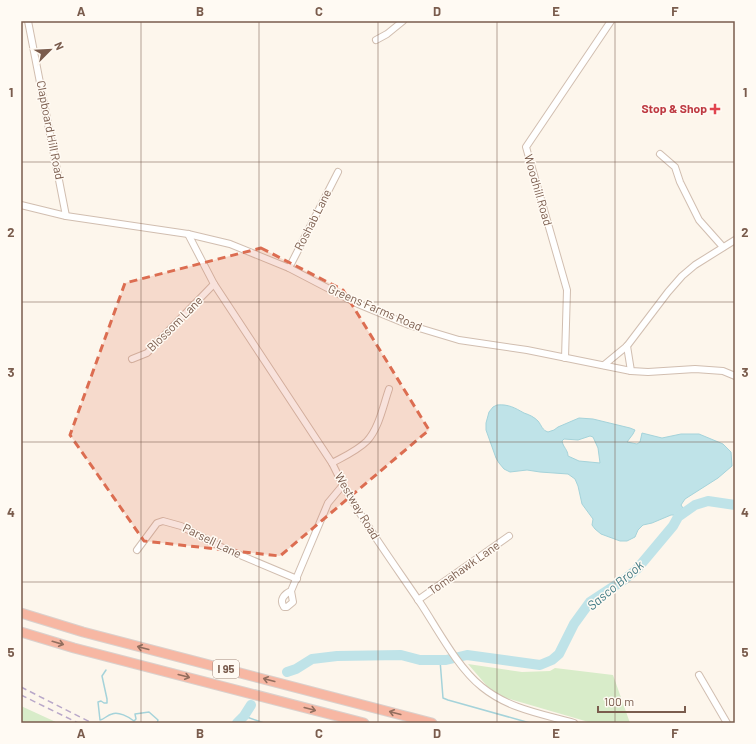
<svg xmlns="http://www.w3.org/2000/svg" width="756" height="744" font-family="Barlow,sans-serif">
  <rect width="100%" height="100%" fill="#fdf6ec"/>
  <g fill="#d8ecc9">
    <polygon points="468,664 522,672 550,671 555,668 613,675 630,723 592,723 499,696 487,686"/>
    <polygon points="21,706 58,723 21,723"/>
  </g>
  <path fill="#bfe3e8" stroke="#a5d3da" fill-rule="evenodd" d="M497,405C509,404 515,408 524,413C530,415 534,417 538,421C542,426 542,430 548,432L554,430L558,427L579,418L593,419L630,428L635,430L633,434L627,442L637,444L640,442L642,433L662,438L681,434H699L723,444L731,452L732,466L718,478L685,499L681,505L683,508L674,515H671L652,523L643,525L638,530L635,537L627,541H620L601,534L595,529L592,525L593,519L582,504L578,486L575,479L568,474L540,472L527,470L510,472L504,469L499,463L496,458L486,430V423L489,412L493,407ZM590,436L593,437L598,448L600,463L579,461L568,456C568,450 563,447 562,441L564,439L578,440Z"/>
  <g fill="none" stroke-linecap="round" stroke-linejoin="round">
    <g stroke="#a5d3da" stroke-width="1.5">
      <polyline points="440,660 443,698 448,700 530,723"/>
      <path d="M106,670L102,676L107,699V703H104L101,701L98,702L100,720C105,719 107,715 112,714C118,711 129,717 134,721L136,719L135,714L149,712L158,720L157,723"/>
      <polyline points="244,716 264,723"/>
    </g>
    <g stroke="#bfe3e8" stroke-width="10">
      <polyline points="287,672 296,669 312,659 337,656 401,655 420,660 446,660 467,655 540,665 552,660 559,654 574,624 590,602 625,579 637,569 673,526 678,517 695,505 708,501 735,505"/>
      <polyline points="237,723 244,716 251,705"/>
    </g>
    <defs>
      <g id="minor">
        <polyline points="28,21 66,216"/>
        <polyline points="376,40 387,34 403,21"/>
        <polyline points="660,154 675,167 680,182 699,220 723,247"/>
        <polyline points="21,205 66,216 188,234 230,244 289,268 358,304 409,325 459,340 527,350 631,371 648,372 695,369 723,371 735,376"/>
        <path d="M188,234L214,284L332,463C356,513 390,558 421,604C438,630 458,668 482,687C509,709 542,714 574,723"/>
        <polyline points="289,268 338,172"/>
        <polyline points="627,346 631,371"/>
        <polyline points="565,358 567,290 526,147 611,21"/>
        <polyline points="132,359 147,353 214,284"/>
        <polyline points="604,365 627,346 668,292 682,276 695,265 735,240"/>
        <path d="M332,463C343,457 357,451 367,441C379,428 383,406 389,389"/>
        <polyline points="137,550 157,523 163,521 181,526 221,547 297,579"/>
        <path d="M291,591C284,594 279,600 284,607H287L293,602L291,591L328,503L343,485"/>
        <polyline points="418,600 509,536"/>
        <polyline points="699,675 727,723"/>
      </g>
      <g id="highway">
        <polyline points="21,613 83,632 432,723"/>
        <polyline points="21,632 74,648 364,723"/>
      </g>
    </defs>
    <use href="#minor" stroke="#d1beb0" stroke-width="8"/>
    <use href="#highway" stroke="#dad1cd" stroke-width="11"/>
    <use href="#minor" stroke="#fff" stroke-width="6"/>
    <use href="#highway" stroke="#f7b7a3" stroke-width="9"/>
    <g stroke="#b9a8c9" stroke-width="1.5" stroke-dasharray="6 4" stroke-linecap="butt">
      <polyline points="21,687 92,723"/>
      <polyline points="21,695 78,723"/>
    </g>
  </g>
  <defs><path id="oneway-shaft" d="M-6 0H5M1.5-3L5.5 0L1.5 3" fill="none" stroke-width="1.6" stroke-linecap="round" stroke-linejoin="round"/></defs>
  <g stroke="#936e5e">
    <use href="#oneway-shaft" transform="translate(58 643) rotate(16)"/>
    <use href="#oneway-shaft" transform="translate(143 648) rotate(-165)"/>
    <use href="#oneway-shaft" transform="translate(184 676) rotate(15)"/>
    <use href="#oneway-shaft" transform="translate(269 680) rotate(-165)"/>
    <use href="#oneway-shaft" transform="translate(310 709) rotate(15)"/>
    <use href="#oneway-shaft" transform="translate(395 713) rotate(-165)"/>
  </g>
  <path fill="#dc6d51" fill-opacity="0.2" stroke="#dc6d51" stroke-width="3" stroke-dasharray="8 5" stroke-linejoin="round" d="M261,248L343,290L429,430L280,556L144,541L70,435L125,283Z"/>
  <path fill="none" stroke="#7a5c4d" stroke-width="1" stroke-opacity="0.55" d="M141,21V723M259,21V723M378,21V723M497,21V723M615,21V723M21,162H735M21,302H735M21,442H735M21,582H735"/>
  <path fill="#e0444e" stroke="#fffaf3" stroke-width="1.5" d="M713 103h4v4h4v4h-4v4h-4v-4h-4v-4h4z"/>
  <g text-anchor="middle" stroke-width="3" stroke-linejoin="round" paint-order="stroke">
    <rect fill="#fffaf3" stroke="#a28b7f" stroke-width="1" x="213" y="660" width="26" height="18" rx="3"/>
    <g font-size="11" font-weight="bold" fill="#7a5c4d">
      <text x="226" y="673">I 95</text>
    </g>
    <g font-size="12" font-weight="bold" fill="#be3a42" stroke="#fffaf3" text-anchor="end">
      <text x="707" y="113">Stop &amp; Shop</text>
    </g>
    <g font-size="12" fill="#7a5c4d" stroke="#fffaf3">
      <text transform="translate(50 130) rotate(79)" y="4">Clapboard Hill Road</text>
      <text transform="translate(538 190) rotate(74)" y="4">Woodhill Road</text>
      <text transform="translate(313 220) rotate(-63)" y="4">Roshab Lane</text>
      <text transform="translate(375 308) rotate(23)" y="4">Greens Farms Road</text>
      <text transform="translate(175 324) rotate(-45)" y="4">Blossom Lane</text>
      <text transform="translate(357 506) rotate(59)" y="4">Westway Road</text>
      <text transform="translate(212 541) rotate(26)" y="4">Parsell Lane</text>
      <text transform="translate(464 568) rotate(-35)" y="4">Tomahawk Lane</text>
    </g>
    <g font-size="13" font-style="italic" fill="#437c86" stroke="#fffaf3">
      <text transform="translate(615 585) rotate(-40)" y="5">Sasco Brook</text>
    </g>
  </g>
  <rect width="756" height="744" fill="none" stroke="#fffaf3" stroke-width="44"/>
  <g transform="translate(50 50) rotate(66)" stroke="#fffaf3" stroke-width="3" paint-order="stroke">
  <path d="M0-3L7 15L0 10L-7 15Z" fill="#7a5c4d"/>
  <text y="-6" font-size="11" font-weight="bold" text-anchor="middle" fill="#7a5c4d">N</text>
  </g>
  <path d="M598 706v6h87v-6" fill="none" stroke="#7a5c4d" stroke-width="2"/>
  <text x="604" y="706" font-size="12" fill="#7a5c4d" stroke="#fffaf3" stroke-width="3" paint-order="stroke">100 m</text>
  <rect x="22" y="22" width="712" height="700" fill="none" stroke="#7a5c4d" stroke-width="1.5"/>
  <g font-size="13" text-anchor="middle" font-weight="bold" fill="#7a5c4d">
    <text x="81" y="16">A</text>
    <text x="200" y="16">B</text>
    <text x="319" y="16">C</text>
    <text x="437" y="16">D</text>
    <text x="556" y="16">E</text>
    <text x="675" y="16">F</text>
    <text x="11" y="97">1</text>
    <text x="745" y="97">1</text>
    <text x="11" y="237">2</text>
    <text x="745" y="237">2</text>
    <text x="11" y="377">3</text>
    <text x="745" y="377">3</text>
    <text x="11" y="517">4</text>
    <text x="745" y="517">4</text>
    <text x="11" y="657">5</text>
    <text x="745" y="657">5</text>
    <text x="81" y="738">A</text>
    <text x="200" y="738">B</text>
    <text x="319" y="738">C</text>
    <text x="437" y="738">D</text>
    <text x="556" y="738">E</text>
    <text x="675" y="738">F</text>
  </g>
</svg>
